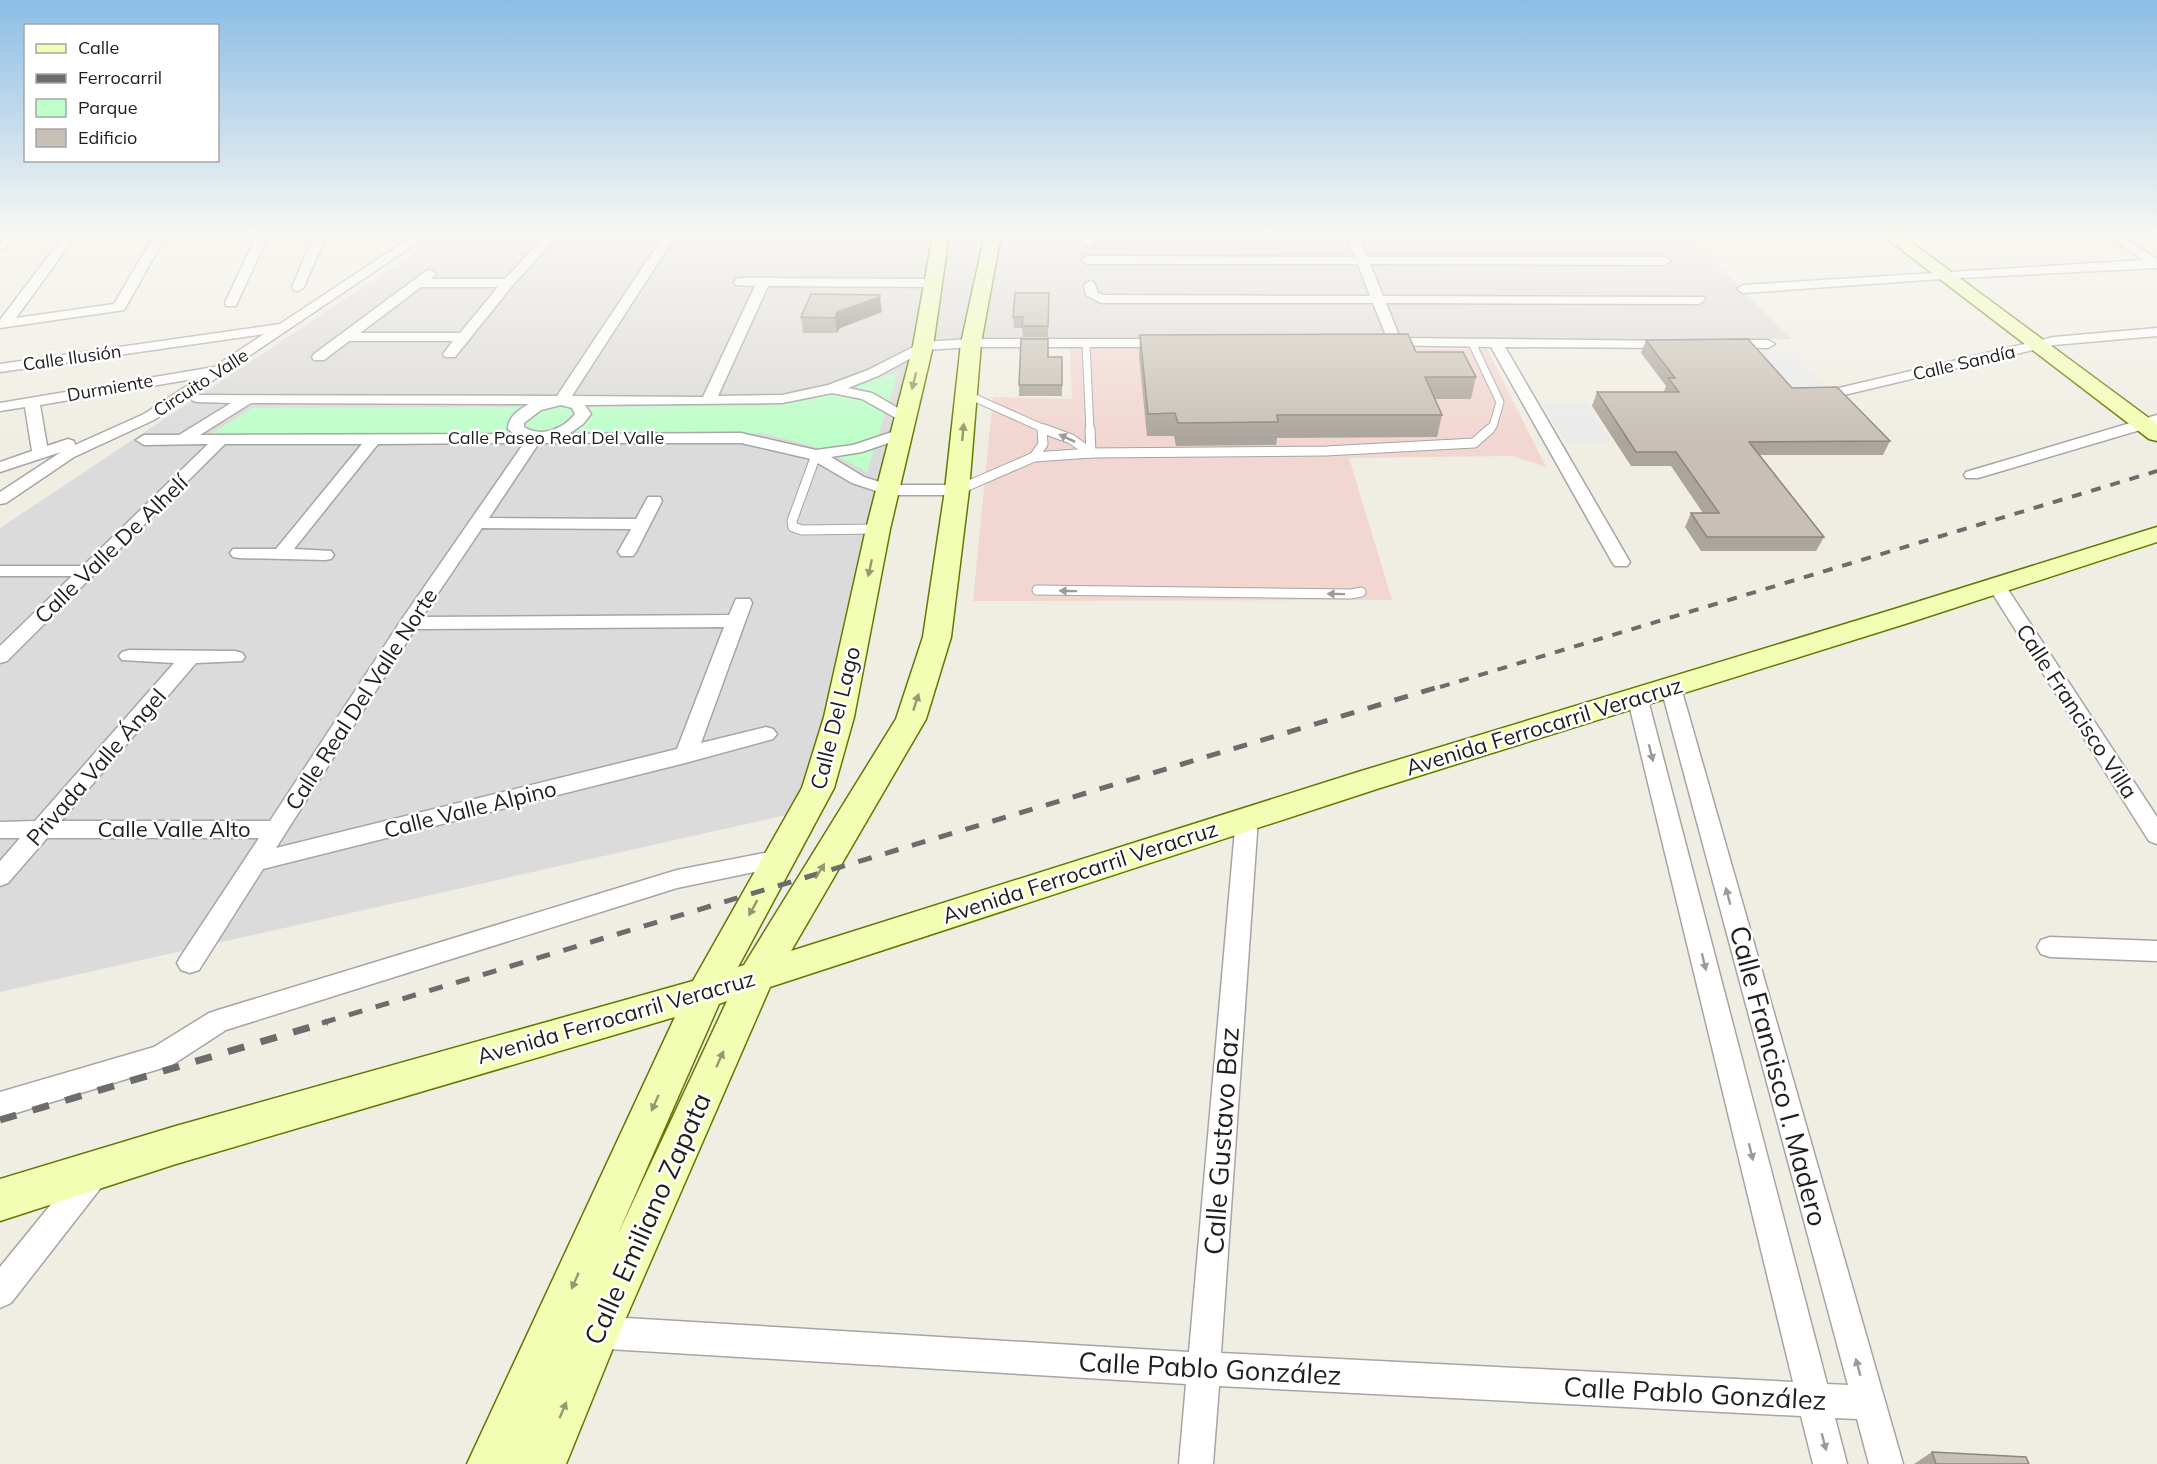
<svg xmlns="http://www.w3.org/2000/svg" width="2157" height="1464" font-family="Mulish,sans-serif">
  <rect width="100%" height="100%" fill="#f0ede3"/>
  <polygon fill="#dcdbdb" points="656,234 1686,234 1792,339 1086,343 917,348 817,808 0,992 0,528 434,240 654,239"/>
  <polygon fill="#f2d6d1" points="1070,349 1487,349 1546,467 1513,456 1349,458 1392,600 973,601 993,397 1072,399"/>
  <polygon fill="#bdfec9" points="898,372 867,472 823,449 763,433 211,434 252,408 764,406 815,397"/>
  <g fill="#eaeaea">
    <polygon points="1792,351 1829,390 1781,390 1747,352"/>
    <polygon points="1542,402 1586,402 1611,442 1565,442"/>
  </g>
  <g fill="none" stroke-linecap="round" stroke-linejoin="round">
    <defs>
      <g id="lane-far1">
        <polyline points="1472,343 1500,402 1493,426 1488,430"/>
        <polyline points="1086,344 1090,430"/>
        <polyline points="966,394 1042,428 1043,430"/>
        <polyline points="1042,428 1048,430"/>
      </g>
      <g id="lane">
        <polyline points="1044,429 1071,439 1091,453"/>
        <polyline points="1090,429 1091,453"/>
        <polyline points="816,455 792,521 793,527 802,530 878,529"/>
        <polyline points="1034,457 1091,453 1326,451 1474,443 1490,429"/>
        <polyline points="958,490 1034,457 1043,444 1042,429"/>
        <polyline points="1037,590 1351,594 1361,592"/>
      </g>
      <g id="street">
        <polygon points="2,234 14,234 4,248 0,249"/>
        <polygon points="65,234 77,234 16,318 114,304 155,234 167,234 124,310 0,328 0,320"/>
        <polygon points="257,234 269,234 237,303 236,306 226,306 225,303"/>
        <polygon points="315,234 327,234 304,287 298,291 294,290 292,287"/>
        <path d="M416,234H430L154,420L74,457L6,503L0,504V492L61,452L0,472V462L32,451L25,407L0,411V403L214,367L264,334L0,372V364L280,324ZM199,378L144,414L75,445L74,441L68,439L47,446L40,405Z"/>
        <path d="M443,234L947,236L941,240L674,238L572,396L703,397L755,286L736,285L734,282L736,279L740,278L934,279L940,283L934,287L768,286L718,396L782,395L828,385L868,370L923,342L971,339H1168L1175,343L1168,347H971L926,350L878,376L848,388L872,393L910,415L913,418L905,423L862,399L832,393L782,403L585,405L591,414L583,424L569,434L741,433L816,450L853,445L901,429L909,434L906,437L862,452L831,457L864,477L889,485H957L965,490L957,495H888L852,483L811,459L741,443H539L489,518L636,519L648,497H660L662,501L636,552L633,556H621L618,552L631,529L482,528L422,617L729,615L736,599H750L752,603L701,743L766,727L773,729L777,734L773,739L685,763L263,869L199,970L190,973L181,970L177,963L181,956L259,838H47L8,883L0,886V861L20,838H0V822L35,821L174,663L122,660L119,656L122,652L129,650L235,651L242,653L245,657L242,661L196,663L61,821H270L402,619L524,443L378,444L294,549L331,551L334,555L331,559L325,560L239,558L233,557L230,553L233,549H276L362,444H225L7,661L0,663V646L72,576H0V566H83L208,444L144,445L136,440L144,435H179L231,403L198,402L193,401L191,398L193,395L557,396L662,238H556L512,286L455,357H445L443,354L453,341H349L324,360H314L312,357L314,354L426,271L430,270L436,274L431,279H505L543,238H449ZM421,287H498L460,333H360ZM251,403L529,404C518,410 508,417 508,429L514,434L200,435ZM561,405L572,408L575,414C563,429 542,438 524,427V423L541,410ZM724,627L677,749L276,848L415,629Z"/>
        <polygon points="1082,234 1094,234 1093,246 1085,246"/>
        <polygon points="1346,234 1358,234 1367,257 1665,257 1671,261 1665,265 1370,264 1383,296 1704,297 1705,300 1699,304 1386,303 1400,338 1677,341 1679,344 1677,347 1672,348 1505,347 1630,562 1627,566 1615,566 1612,562 1491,347 1380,345 1378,342 1380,339 1387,338 1373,303 1101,303 1086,295 1084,285 1090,281 1094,282 1098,293 1103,295 1370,296 1358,264 1087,264 1081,260 1087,256 1355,257"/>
        <polygon points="2104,234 2118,234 2157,259 2157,268 1941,279 1743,293 1737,289 1743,285 2143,260"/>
        <polygon points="2157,328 2157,336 2054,345 1844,395 1837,391 1839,388 2054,337"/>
        <polygon points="1724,340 1768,340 1775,344 1768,348 1719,347 1717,344 1719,341"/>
        <polygon points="2157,415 2157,425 1978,478 1966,478 1964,475 1966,472"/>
        <polygon points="1998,583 2004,584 2007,588 2157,817 2157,844 2149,841 1989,588 1992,584"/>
        <polygon points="1671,681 1678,683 1681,688 1903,1464 1869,1464 1857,1419 1835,1418 1847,1464 1813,1464 1801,1416 1219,1386 1213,1464 1179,1464 1186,1384 592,1348 581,1343 576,1332 581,1321 592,1316 1189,1352 1236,818 1239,812 1247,810 1255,812 1258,818 1221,1353 1793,1382 1627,696 1630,691 1637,689 1644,691 1647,696 1827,1384 1848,1385 1661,688 1664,683"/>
        <polygon points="780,850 788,853 792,859 788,865 677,888 226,1030 172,1065 0,1118 0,1092 154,1047 209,1013 218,1010 677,870"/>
        <polygon points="2050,937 2157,941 2157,961 2050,957 2041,954 2037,947 2041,940"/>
        <polygon points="93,1161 103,1165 108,1175 103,1185 11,1303 0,1308 0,1267 83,1165"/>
      </g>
      <g id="secondary">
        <path d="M933,234H949L933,346L890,529L854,717L834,788L738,967L744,965L896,719L923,637L945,490L961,343L985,234H1001L981,343L969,490L951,637L926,719L791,951L1358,772L1888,611L2157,527V542L1908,623L1380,788L770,987L615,1343L566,1464H467L675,1017L176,1164L0,1221V1179L176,1126L693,981L802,788L824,717L866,529L913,346ZM727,1001L617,1236L719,1004Z"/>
        <polygon points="1881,234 1900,234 2157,424 2157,441 2149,439"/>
      </g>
    </defs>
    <use href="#lane-far1" stroke="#a5a5a5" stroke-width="9"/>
    <use href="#lane" stroke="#a5a5a5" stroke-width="11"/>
    <use href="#street" stroke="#a5a5a5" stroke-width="3"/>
    <use href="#secondary" stroke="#5f7a00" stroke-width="3"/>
    <use href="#lane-far1" stroke="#fff" stroke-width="7"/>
    <use href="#lane" stroke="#fff" stroke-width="9"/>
    <use href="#street" fill="#fff" fill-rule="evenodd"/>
    <use href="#secondary" fill="#f2feb3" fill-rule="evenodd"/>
    <polyline stroke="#6c6c6c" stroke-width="4" stroke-dasharray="10 10" stroke-linecap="butt" points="1440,687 2157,471"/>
    <polyline stroke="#6c6c6c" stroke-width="5" stroke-dasharray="14 14" stroke-linecap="butt" points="322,1023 1445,685"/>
    <polyline stroke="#6c6c6c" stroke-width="7" stroke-dasharray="17 17" stroke-linecap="butt" points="0,1120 327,1022"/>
  </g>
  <g fill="#aca59d">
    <polygon points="1049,293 1048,337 1023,337 1022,328 1014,328 1013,317"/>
    <polygon points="882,312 840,328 837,333 803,333 801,317"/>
    <polygon points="1140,335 1416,352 1476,377 1471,399 1435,399 1442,415 1437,437 1277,438 1276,445 1176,446 1174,436 1147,436 1139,356"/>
    <polygon points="1646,340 1792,388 1890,441 1883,455 1759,455 1824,537 1816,551 1701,551 1685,527 1691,513 1703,513 1671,466 1631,466 1592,406 1597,392 1664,392 1666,386 1641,353"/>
    <polygon points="1048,357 1062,357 1062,396 1019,396 1019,385"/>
    <polygon points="1932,1452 2029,1464 1914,1464"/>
  </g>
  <polygon fill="#8c867f" points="880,297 882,312 840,328 837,333 835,318 837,312"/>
  <g fill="#c8c0b6" stroke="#8c867f" stroke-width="1.5">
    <polygon points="1015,293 1049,293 1048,326 1022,326 1023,317 1013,317"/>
    <polygon points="811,294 880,295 880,297 837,312 835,318 801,317"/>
    <polygon points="1408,334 1416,352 1463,352 1476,377 1425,377 1442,415 1277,415 1278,422 1178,423 1175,413 1148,414 1140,335"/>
    <polygon points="1021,339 1048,339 1048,357 1062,357 1062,385 1019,385"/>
    <polygon points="1748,339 1792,388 1837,387 1890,441 1749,442 1824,537 1707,537 1691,513 1719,513 1676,452 1636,452 1597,392 1679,392 1668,378 1675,378 1646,340"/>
    <polygon points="1932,1452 2026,1457 2029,1464 1936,1464"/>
  </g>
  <defs><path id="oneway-solid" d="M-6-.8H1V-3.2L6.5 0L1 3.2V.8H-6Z" transform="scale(1.5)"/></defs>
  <g fill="#939970">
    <use href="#oneway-solid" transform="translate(914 381) rotate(104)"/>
    <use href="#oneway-solid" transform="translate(963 432) rotate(-85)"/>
    <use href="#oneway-solid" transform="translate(870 568) rotate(102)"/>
    <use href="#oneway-solid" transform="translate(916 702) rotate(-72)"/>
    <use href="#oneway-solid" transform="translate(820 871) rotate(-59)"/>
    <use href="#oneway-solid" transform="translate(753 908) rotate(119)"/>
    <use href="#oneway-solid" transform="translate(720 1059) rotate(-66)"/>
    <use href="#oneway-solid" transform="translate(655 1103) rotate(114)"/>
    <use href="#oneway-solid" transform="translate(575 1281) rotate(114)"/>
    <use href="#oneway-solid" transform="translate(563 1410) rotate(-67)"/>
  </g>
  <g fill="#9a9a9a">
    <use href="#oneway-solid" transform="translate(1067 438) rotate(-155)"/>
    <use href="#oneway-solid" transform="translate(1068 591) rotate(-179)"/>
    <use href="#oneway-solid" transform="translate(1336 594) rotate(-179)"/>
    <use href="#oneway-solid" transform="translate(1651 753) rotate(76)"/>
    <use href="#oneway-solid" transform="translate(1728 896) rotate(-105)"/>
    <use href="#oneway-solid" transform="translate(1704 962) rotate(76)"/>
    <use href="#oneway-solid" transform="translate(1751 1152) rotate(76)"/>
    <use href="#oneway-solid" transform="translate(1858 1367) rotate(-105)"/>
    <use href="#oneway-solid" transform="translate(1824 1442) rotate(75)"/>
  </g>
  <linearGradient id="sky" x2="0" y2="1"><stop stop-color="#8bbde5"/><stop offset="0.53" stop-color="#f8f7f2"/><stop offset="1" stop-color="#f8f7f2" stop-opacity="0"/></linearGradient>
  <rect width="2157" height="439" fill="url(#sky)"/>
  <g text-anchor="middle" stroke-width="5" stroke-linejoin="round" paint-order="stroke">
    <g font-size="18" fill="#1e1e1e" stroke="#fff">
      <text transform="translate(72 358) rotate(-8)" y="6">Calle Ilusión</text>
      <text transform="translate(1964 363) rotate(-13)" y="6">Calle Sandía</text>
      <text transform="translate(201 383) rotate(-33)" y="6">Circuito Valle</text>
      <text transform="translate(110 388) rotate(-10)" y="6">Durmiente</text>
      <text x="556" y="444">Calle Paseo Real Del Valle</text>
    </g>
    <g font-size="22" fill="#1e1e1e" stroke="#fff">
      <text transform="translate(111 549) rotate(-44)" y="8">Calle Valle De Alhelí</text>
      <text transform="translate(361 699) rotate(-57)" y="8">Calle Real Del Valle Norte</text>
      <text transform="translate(2077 711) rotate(57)" y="8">Calle Francisco Villa</text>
      <text transform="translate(835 718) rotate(-76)" y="8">Calle Del Lago</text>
      <text transform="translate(1544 726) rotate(-17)" y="8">Avenida Ferrocarril Veracruz</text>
      <text transform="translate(96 767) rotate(-49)" y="8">Privada Valle Ángel</text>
      <text transform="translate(470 809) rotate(-14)" y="8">Calle Valle Alpino</text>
      <text x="174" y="837">Calle Valle Alto</text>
      <text transform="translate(1080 872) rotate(-18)" y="8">Avenida Ferrocarril Veracruz</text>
      <text transform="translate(616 1017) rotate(-16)" y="8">Avenida Ferrocarril Veracruz</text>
    </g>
    <g font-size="27" fill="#1e1e1e" stroke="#fff">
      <text transform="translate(1778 1076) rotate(75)" y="9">Calle Francisco I. Madero</text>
      <text transform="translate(1222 1141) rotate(-86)" y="9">Calle Gustavo Baz</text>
      <text transform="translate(648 1219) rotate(-66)" y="9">Calle Emiliano Zapata</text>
      <text transform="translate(1210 1369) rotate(3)" y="9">Calle Pablo González</text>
      <text transform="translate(1695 1394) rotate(3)" y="9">Calle Pablo González</text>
    </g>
  </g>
  <rect x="24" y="24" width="195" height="138" fill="#ffffff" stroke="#a5a5a5" stroke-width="1.5"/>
  <rect x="36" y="44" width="30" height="9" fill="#f2feb3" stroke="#a5a5a5" stroke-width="1.5"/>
  <text x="78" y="54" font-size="18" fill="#1e1e1e">Calle</text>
  <rect x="36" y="74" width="30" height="9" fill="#6c6c6c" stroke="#a5a5a5" stroke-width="1.5"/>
  <text x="78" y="84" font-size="18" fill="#1e1e1e">Ferrocarril</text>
  <rect x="36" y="99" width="30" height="18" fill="#bdfec9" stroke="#a5a5a5" stroke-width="1.5"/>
  <text x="78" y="114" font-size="18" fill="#1e1e1e">Parque</text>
  <rect x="36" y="129" width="30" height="18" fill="#c8c0b6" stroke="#a5a5a5" stroke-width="1.5"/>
  <text x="78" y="144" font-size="18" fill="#1e1e1e">Edificio</text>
</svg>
